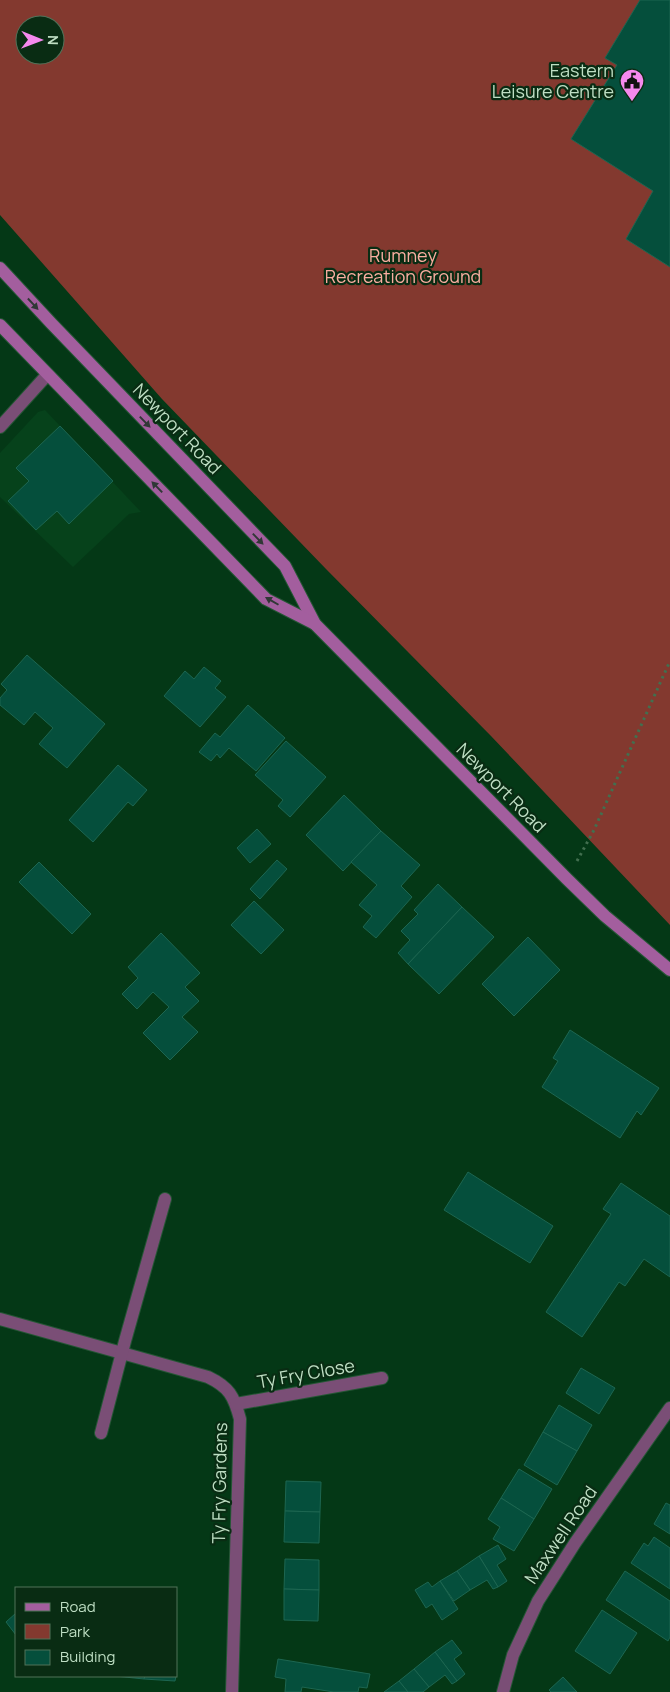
<svg xmlns="http://www.w3.org/2000/svg" width="670" height="1692" font-family="Manrope,sans-serif">
  <rect width="100%" height="100%" fill="#043816"/>
  <polygon fill="#06421b" points="45,410 141,512 129,514 73,567 0,497 0,453 38,412"/>
  <path fill="#83392f" fill-rule="evenodd" d="M0,0H670V925L491,736L326,569L162,399L0,215ZM25,25H55V55H25Z"/>
  <g fill="#054f3c" stroke="#1d6651">
    <polygon points="640,0 670,0 670,267 626,239 653,191 571,139 617,65 605,58"/>
    <polygon points="60,426 113,481 69,524 57,511 36,530 8,501 29,481 16,468"/>
    <polygon points="27,655 105,724 67,768 39,744 53,728 35,712 24,725 0,705 0,698 7,690 1,684"/>
    <polygon points="204,667 221,681 215,688 226,697 200,727 164,696 185,671 194,679"/>
    <polygon points="248,705 285,738 256,771 229,748 220,758 217,754 211,761 199,752 215,733 220,737"/>
    <polygon points="286,741 326,777 290,817 278,806 283,800 255,775"/>
    <polygon points="118,765 147,790 133,806 128,802 93,842 69,820"/>
    <polygon points="344,795 381,831 343,871 306,835"/>
    <polygon points="257,829 271,844 250,863 237,848"/>
    <polygon points="381,831 420,865 401,886 412,897 376,938 363,927 372,916 359,905 377,885 351,862"/>
    <polygon points="277,860 287,869 260,899 250,889"/>
    <polygon points="39,862 91,914 72,934 19,882"/>
    <polygon points="438,884 462,907 408,964 398,953 410,940 401,931 418,914 414,910"/>
    <polygon points="254,901 284,930 261,954 231,925"/>
    <polygon points="462,907 494,937 439,994 408,964"/>
    <polygon points="161,933 200,973 185,987 199,1001 182,1017 198,1032 170,1060 143,1033 169,1007 153,992 137,1009 122,994 138,978 128,967"/>
    <polygon points="528,937 560,970 514,1016 482,984"/>
    <polygon points="570,1030 659,1088 641,1115 637,1111 620,1138 542,1087 558,1061 553,1058"/>
    <polygon points="468,1172 553,1226 530,1263 444,1210"/>
    <polygon points="621,1183 670,1216 670,1277 644,1259 625,1286 619,1282 582,1337 546,1312 611,1214 603,1209"/>
    <polygon points="581,1368 615,1388 599,1414 566,1393"/>
    <polygon points="559,1405 592,1425 577,1451 543,1432"/>
    <polygon points="543,1432 577,1451 557,1485 524,1465"/>
    <polygon points="519,1469 552,1489 534,1519 501,1498"/>
    <polygon points="286,1481 321,1482 320,1512 285,1511"/>
    <polygon points="501,1498 534,1519 514,1551 493,1539 500,1527 488,1519"/>
    <polygon points="666,1503 670,1505 670,1534 654,1524"/>
    <polygon points="285,1511 320,1512 319,1543 284,1542"/>
    <polygon points="654,1537 670,1548 670,1589 631,1563 644,1543 648,1546"/>
    <polygon points="498,1545 506,1559 497,1565 507,1581 498,1587 479,1556"/>
    <polygon points="479,1556 498,1587 493,1589 487,1580 470,1590 457,1571"/>
    <polygon points="285,1559 319,1560 319,1590 284,1589"/>
    <polygon points="457,1571 470,1590 454,1601 440,1581"/>
    <polygon points="625,1571 670,1601 670,1637 668,1641 606,1600"/>
    <polygon points="440,1581 458,1609 442,1620 432,1604 426,1608 415,1590 428,1582 432,1587"/>
    <polygon points="284,1589 319,1590 318,1621 284,1620"/>
    <polygon points="602,1610 637,1633 610,1674 575,1651"/>
    <polygon points="16,1613 16,1635 6,1622"/>
    <polygon points="452,1640 462,1653 454,1659 465,1674 457,1681 435,1652"/>
    <polygon points="435,1652 457,1681 452,1684 445,1675 429,1687 414,1669"/>
    <polygon points="278,1659 370,1674 367,1688 359,1687 358,1692 334,1692 302,1687 301,1692 285,1692 286,1679 275,1677"/>
    <polygon points="414,1669 429,1687 423,1692 408,1692 399,1681"/>
    <polygon points="115,1676 145,1676 144,1679"/>
    <polygon points="145,1676 176,1676 175,1681 144,1679"/>
    <polygon points="563,1677 577,1692 551,1692 549,1690"/>
    <polygon points="399,1681 408,1692 384,1692"/>
  </g>
  <g fill="none" stroke-linecap="round" stroke-linejoin="round">
    <defs>
      <g id="street">
        <polyline points="0,427 47,375"/>
        <path d="M0,1319L208,1377C229,1387 234,1396 240,1419L232,1692"/>
        <polyline points="236,1404 382,1378"/>
        <polyline points="101,1433 125,1341 165,1199"/>
        <polyline points="503,1692 513,1655 538,1601 575,1543 670,1408"/>
      </g>
      <g id="secondary">
        <polyline points="0,268 51,323 285,566 315,624 567,879 605,916 670,970"/>
        <polyline points="0,325 266,599 315,624"/>
      </g>
    </defs>
    <use href="#street" stroke="#255635" stroke-width="14"/>
    <use href="#secondary" stroke="#255635" stroke-width="14"/>
    <polyline stroke="#426f4f" stroke-width="3" stroke-dasharray="2.5 4" stroke-linecap="butt" points="577,861 594,830 670,661"/>
    <use href="#street" stroke="#7a4e76" stroke-width="12"/>
    <use href="#secondary" stroke="#a35e9e" stroke-width="12"/>
  </g>
  <defs><path id="oneway-solid" d="M-6-.8H1V-3.2L6.5 0L1 3.2V.8H-6Z" transform="scale(1.25)"/></defs>
  <g fill="#303836">
    <use href="#oneway-solid" transform="translate(33 304) rotate(47)"/>
    <use href="#oneway-solid" transform="translate(145 422) rotate(46)"/>
    <use href="#oneway-solid" transform="translate(157 487) rotate(-134)"/>
    <use href="#oneway-solid" transform="translate(258 539) rotate(46)"/>
    <use href="#oneway-solid" transform="translate(272 601) rotate(-150)"/>
  </g>
  <defs>
    <symbol id="civic-pin" viewBox="-11 -11 22 30"><path d="M0 17L-7.5 6A9.5 9.5 0 1 1 7.5 6Z" fill="#f589ee" stroke="#092c13"/><path d="M-.6-6.5H3V-4.5H.6V-3L4-1V1h2V6H-6V1h2V-1L-.6-3ZM-1.2 2.5V6h2.4V2.5Z" fill="#111"/></symbol>
  </defs>
  <g fill-rule="evenodd">
    <use href="#civic-pin" x="618" y="67" width="28" height="38"/>
  </g>
  <g text-anchor="middle" stroke-width="4.5" stroke-linejoin="round" paint-order="stroke">
    <g font-size="18" fill="#bedec3" stroke="#092c13" text-anchor="end">
      <text x="614" y="77">Eastern<tspan x="614" dy="21">Leisure Centre</tspan></text>
    </g>
    <g font-size="18" fill="#faaea1" stroke="#092c13">
      <text x="403" y="262">Rumney<tspan x="403" dy="21">Recreation Ground</tspan></text>
    </g>
    <g font-size="18" fill="#bedec3" stroke="#092c13">
      <text transform="translate(177 429) rotate(46)" y="6">Newport Road</text>
      <text transform="translate(501 788) rotate(45)" y="6">Newport Road</text>
      <text transform="translate(306 1374) rotate(-10)" y="6">Ty Fry Close</text>
      <text transform="translate(220 1483) rotate(-89)" y="6">Ty Fry Gardens</text>
      <text transform="translate(561 1535) rotate(-56)" y="6">Maxwell Road</text>
    </g>
  </g>
  <rect x="15" y="1587" width="162" height="90" fill="#092c13" stroke="#517359"/>
  <rect x="25" y="1603" width="25" height="8" fill="#a35e9e" stroke="#517359"/>
  <text x="60" y="1612" font-size="15" fill="#bedec3">Road</text>
  <rect x="25" y="1624" width="25" height="15" fill="#83392f" stroke="#517359"/>
  <text x="60" y="1637" font-size="15" fill="#bedec3">Park</text>
  <rect x="25" y="1650" width="25" height="15" fill="#054f3c" stroke="#517359"/>
  <text x="60" y="1662" font-size="15" fill="#bedec3">Building</text>
  <g transform="translate(40 40) rotate(91)"><circle r="24" fill="#092c13" stroke="#517359"/>
  <path d="M0-4L9 19L0 12L-9 19Z" fill="#f589ee"/>
  <text y="-8" font-size="14" font-weight="bold" text-anchor="middle" fill="#bedec3">N</text>
  </g>
</svg>
